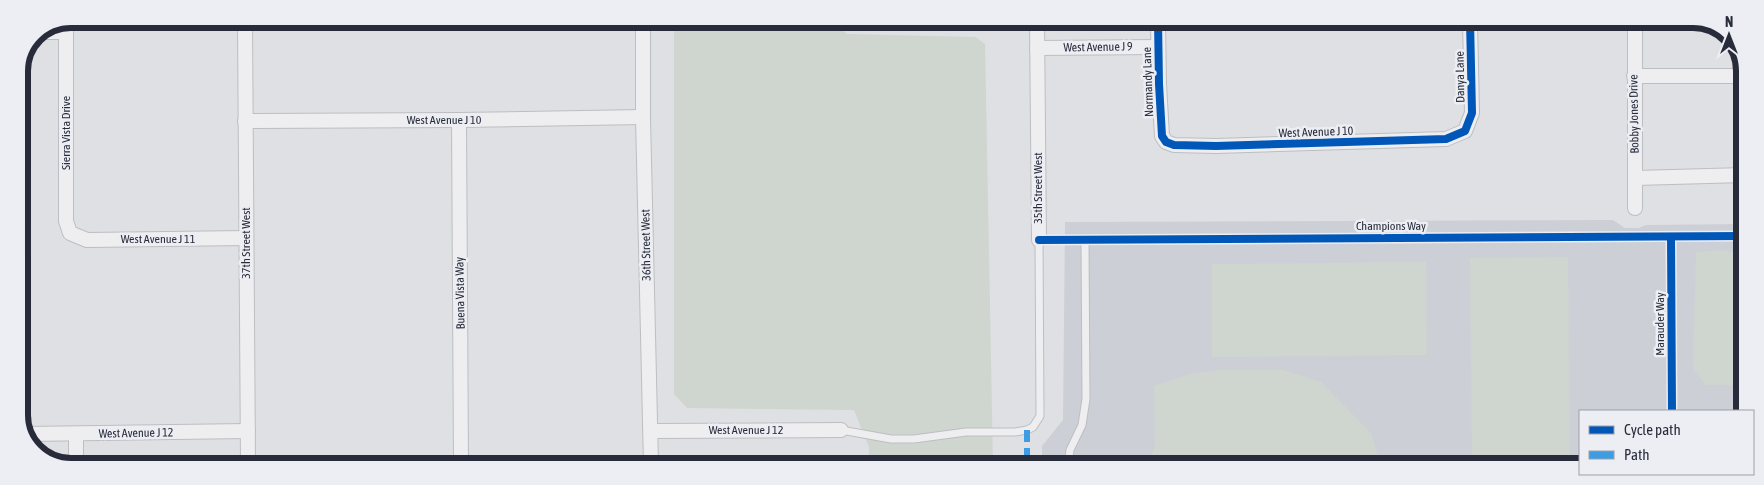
<svg xmlns="http://www.w3.org/2000/svg" width="1764" height="485" font-family="'Asap Condensed',sans-serif">
  <rect width="100%" height="100%" fill="#dfe0e3"/>
  <polygon fill="#cdcfd6" points="1613,220 1625,228 1639,228 1646,225 1744,224 1744,411 1580,411 1580,466 1042,466 1042,446 1063,420 1065,222"/>
  <g fill="#ced6cf">
    <polygon points="674,19 836,20 836,24 847,34 975,37 985,44 993,466 869,465 869,447 854,410 687,408 674,394"/>
    <polygon points="1724,250 1744,255 1744,385 1706,385 1693,370 1696,252"/>
    <polygon points="1568,257 1570,466 1472,466 1470,258"/>
    <polygon points="1426,262 1427,355 1212,357 1212,264"/>
    <polygon points="1219,370 1283,370 1321,382 1371,433 1381,466 1148,466 1155,446 1154,386 1190,374"/>
  </g>
  <g fill="none" stroke-linecap="round" stroke-linejoin="round">
    <defs>
      <g id="lane">
        <polyline points="1671,237 1672,411"/>
        <polyline points="841,430 891,439 914,439 966,432 1015,432 1027,430 1033,427 1040,416 1039,240 1744,236"/>
        <polyline points="1068,466 1070,450 1082,425 1086,399 1085,240"/>
      </g>
      <g id="street">
        <polyline points="1037,20 1039,240"/>
        <polyline points="1158,20 1159,84 1162,136 1166,142 1174,145 1216,146 1446,139 1465,131 1472,113 1470,20"/>
        <polyline points="245,22 248,465"/>
        <polyline points="643,25 643,117 651,465"/>
        <polyline points="39,32 66,32 66,221 70,233 87,240 246,238"/>
        <polyline points="1037,48 1158,47"/>
        <polyline points="1634,76 1745,76"/>
        <polyline points="459,120 461,465"/>
        <polyline points="245,121 459,120 643,117"/>
        <polyline points="1635,178 1745,175"/>
        <polyline points="1635,208 1635,20"/>
        <polyline points="651,431 841,430"/>
        <polyline points="25,434 248,431"/>
        <polyline points="76,434 76,465"/>
      </g>
    </defs>
    <use href="#lane" stroke="#bdbec1" stroke-width="9"/>
    <use href="#street" stroke="#bdbec1" stroke-width="16"/>
    <use href="#lane" stroke="#eeeef0" stroke-width="7"/>
    <use href="#street" stroke="#eeeef0" stroke-width="14"/>
    <polyline stroke="#3d9ce2" stroke-width="6" stroke-dasharray="12 6" stroke-linecap="butt" points="1027,430 1027,466"/>
    <defs>
      <g id="cycleway">
        <polyline points="1158,20 1159,84 1162,136 1166,142 1174,145 1216,146 1446,139 1465,131 1472,113 1470,20"/>
        <polyline points="1671,237 1672,411"/>
        <polyline points="1039,240 1744,236"/>
      </g>
    </defs>
    <use href="#cycleway" stroke="#eceef3" stroke-width="11"/>
    <use href="#cycleway" stroke="#0057b8" stroke-width="8"/>
  </g>
  <g text-anchor="middle" stroke-width="5" stroke-linejoin="round" paint-order="stroke">
    <g font-size="12" fill="#282c3a" stroke="#eceef3">
      <text transform="translate(1098 47) rotate(-1)" y="4">West Avenue J 9</text>
      <text transform="translate(1460 77) rotate(-91)" y="4">Danya Lane</text>
      <text transform="translate(1148 82) rotate(-92)" y="4">Normandy Lane</text>
      <text transform="translate(1634 114) rotate(-91)" y="4">Bobby Jones Drive</text>
      <text x="444" y="124">West Avenue J 10</text>
      <text transform="translate(1316 132) rotate(-2)" y="4">West Avenue J 10</text>
      <text transform="translate(66 133) rotate(-90)" y="4">Sierra Vista Drive</text>
      <text transform="translate(1038 188) rotate(-90)" y="4">35th Street West</text>
      <text x="1391" y="230">Champions Way</text>
      <text x="158" y="243">West Avenue J 11</text>
      <text transform="translate(246 243) rotate(-90)" y="4">37th Street West</text>
      <text transform="translate(646 245) rotate(-91)" y="4">36th Street West</text>
      <text transform="translate(460 293) rotate(-91)" y="4">Buena Vista Way</text>
      <text transform="translate(1660 324) rotate(-90)" y="4">Marauder Way</text>
      <text x="746" y="434">West Avenue J 12</text>
      <text transform="translate(136 433) rotate(-1)" y="4">West Avenue J 12</text>
    </g>
  </g>
  <path d="M0 0H1764V485H0ZM71 28H1693A43 43 0 0 1 1736 71V415A43 43 0 0 1 1693 458H71A43 43 0 0 1 28 415V71A43 43 0 0 1 71 28Z" fill="#eceef3" fill-rule="evenodd"/>
  <path fill="none" stroke="#282c3a" stroke-width="6" d="M71 28H1693A43 43 0 0 1 1736 71V415A43 43 0 0 1 1693 458H71A43 43 0 0 1 28 415V71A43 43 0 0 1 71 28Z"/>
  <rect x="1579" y="410" width="175" height="65" fill="#eceef3" stroke="#9ea0a9"/>
  <rect x="1589" y="426" width="25" height="8" fill="#0057b8" stroke="#9ea0a9"/>
  <text x="1624" y="435" font-size="15" fill="#282c3a">Cycle path</text>
  <rect x="1589" y="451" width="25" height="8" fill="#3d9ce2" stroke="#9ea0a9"/>
  <text x="1624" y="460" font-size="15" fill="#282c3a">Path</text>
  <g transform="translate(1729 35)" stroke="#eceef3" stroke-width="4" paint-order="stroke">
  <path d="M0-4L9 19L0 12L-9 19Z" fill="#282c3a"/>
  <text y="-8" font-size="14" font-weight="bold" text-anchor="middle" fill="#282c3a">N</text>
  </g>
</svg>
